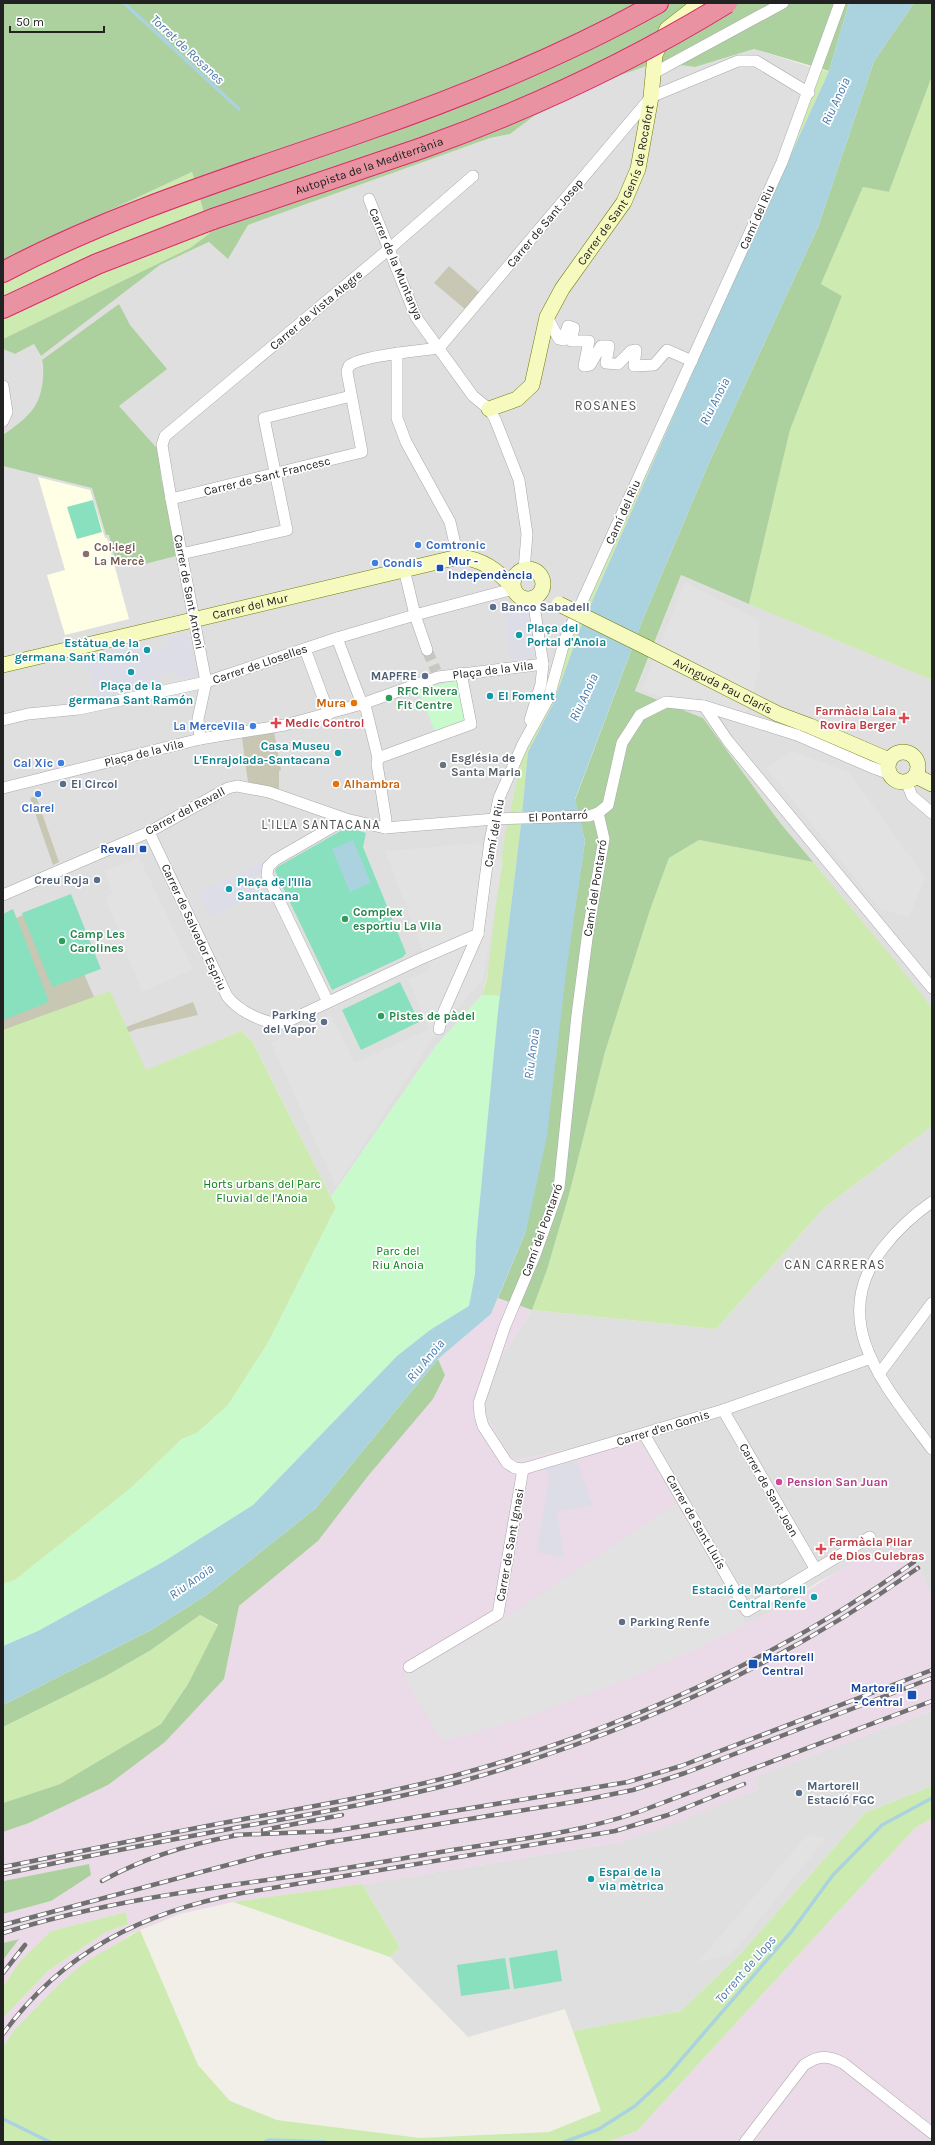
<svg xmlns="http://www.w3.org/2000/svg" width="935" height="2145" font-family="Karla,sans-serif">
  <rect width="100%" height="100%" fill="#f2efe9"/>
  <g fill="#e0dfdf">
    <polygon points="754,49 820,70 577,628 482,995 435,1047 331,1197 252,1041 241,1031 146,1071 3,1030 3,349 15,354 34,344 41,356 160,265 210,242 228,258 247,225 490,138 510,134 534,116 621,75 658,62 695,67"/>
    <polygon points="681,575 932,680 932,1008 781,824 703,718 635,692"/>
    <polygon points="932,1126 932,1597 909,1548 841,1570 818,1582 777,1609 746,1624 636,1434 514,1461 482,1411 491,1373 532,1310 716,1329 825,1207"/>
    <polygon points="932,1711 932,1786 865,1813 740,1954 681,2011 573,2031 565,2009 468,2037 390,1957 400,1947 362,1884 621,1842 759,1789 753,1777"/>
  </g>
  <g fill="#ebdbe8">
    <polygon points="498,1298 532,1310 491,1373 483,1411 514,1461 636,1434 746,1623 778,1609 859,1558 909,1548 932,1597 932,1711 754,1777 759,1789 665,1827 621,1842 362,1884 233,1902 180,1914 131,1934 56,1987 14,2030 3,2047 3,2018 49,1970 106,1932 128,1924 126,1912 51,1931 21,1960 3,1986 3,1960 18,1939 3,1943 3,1914 51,1901 89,1864 3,1881 3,1832 29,1823 108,1785 224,1679 239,1606 318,1541 445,1375 438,1359 491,1314"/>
    <polygon points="932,1818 932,2142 608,2142 637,2131 915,1828"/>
  </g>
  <polygon fill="#ffffe5" points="38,477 90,490 105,538 107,538 129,619 65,635 47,575 65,570"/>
  <g fill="#c7c7b4">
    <polygon points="449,266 480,293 466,310 434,283"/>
    <polygon points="274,732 281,770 279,771 279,789 248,782 242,738"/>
    <polygon points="36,796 59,862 53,865 30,798"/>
    <polygon points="52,902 110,1033 193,1002 198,1015 137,1029 3,1082 3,924"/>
  </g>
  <g fill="#cdebb0">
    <polygon points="820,70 829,71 719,312 580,629 553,704 528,752 521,825 500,996 482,995 487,978 504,841 520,766 619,527"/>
    <polygon points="932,76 932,680 749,604 790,430 842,296 821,284 863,187 889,192"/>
    <polygon points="192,172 210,233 190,248 3,339 3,260"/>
    <polygon points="699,840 813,862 913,983 932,1008 932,1126 825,1207 716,1329 532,1310 547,1270 569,1195 605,1052 650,910 669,858"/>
    <polygon points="110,991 146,1070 241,1031 252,1041 336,1207 268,1343 228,1405 197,1433 182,1439 131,1488 15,1580 3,1584 3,1030"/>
    <polygon points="200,1615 218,1626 188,1684 161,1724 60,1784 3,1803 3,1727 106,1676 151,1650"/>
    <polygon points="932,1786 932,1818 915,1828 637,2131 608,2142 3,2142 3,2047 14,2030 56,1987 85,1962 140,1930 198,2065 230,2101 277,2120 420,2138 549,2132 601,2111 573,2031 681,2011 740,1954 865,1813"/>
    <polygon points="362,1884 400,1947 390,1957 233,1902"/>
    <polygon points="126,1912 128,1924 106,1932 49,1970 3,2018 3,1986 21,1960 51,1931"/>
  </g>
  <g fill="#add19e">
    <polygon points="3,3 849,3 829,71 754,49 695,67 658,62 621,75 577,95 534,116 510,134 490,138 248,225 228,259 209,242 160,265 41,356 34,344 15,354 3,349 3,339 190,248 210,233 192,172 3,260"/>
    <polygon points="914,3 932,3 932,76 889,192 863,187 821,284 842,296 790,430 749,604 681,575 635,691 703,718 781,824 813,862 699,840 669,858 650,910 605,1052 569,1195 547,1270 532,1310 498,1298 526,1231 585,841 575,800 643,619 708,465 818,227 874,61"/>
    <path d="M119,304L130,325L167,369L119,406L155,446L159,447L161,479L166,497L176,556L141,565L140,560L117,567L109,535H106L92,488L3,466V435C26,419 41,408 43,378C43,372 44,366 42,360Z"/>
    <polygon points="438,1359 445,1375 433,1399 368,1476 318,1541 239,1606 224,1679 165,1742 108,1785 29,1823 3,1832 3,1803 60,1784 161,1724 188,1684 218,1625 200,1615 151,1650 106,1676 3,1727 3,1705 151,1630 208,1594 316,1508"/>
    <polygon points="89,1864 91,1875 51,1901 3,1914 3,1881"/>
    <polygon points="19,1939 3,1960 3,1943"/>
  </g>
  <g fill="#c8facc">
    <polygon points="460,679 468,719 437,730 434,729 418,690"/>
    <polygon points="482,995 500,996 476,1241 475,1274 469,1307 430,1330 397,1356 253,1505 163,1562 38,1631 3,1646 3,1584 15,1580 131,1488 182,1439 197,1433 228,1405 268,1343 336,1207 331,1197 435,1047"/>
  </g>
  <g fill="#88e0be">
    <polygon points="93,500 102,532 77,539 67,507"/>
    <polygon points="344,829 353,829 366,833 363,847 406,953 403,957 332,990 275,871 277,867"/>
    <polygon points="71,894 101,969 52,987 22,913"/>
    <polygon points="13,909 49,1002 3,1020 3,914"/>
    <polygon points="400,982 419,1022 361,1050 342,1010"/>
    <polygon points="557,1950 562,1981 514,1989 509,1958"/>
    <polygon points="505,1958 510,1989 461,1996 457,1965"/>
  </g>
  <g fill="#e2e2e2">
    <polygon points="685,582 759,620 760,668 743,725 642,690"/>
    <polygon points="792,751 849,772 925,877 909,917 880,909 766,768"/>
    <polygon points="479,843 503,861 483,980 439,1029 336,1187 271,1043 330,1014 355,1063 429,1029 409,980 430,969 385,851"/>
    <polygon points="139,857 193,969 142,992 105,897 113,893 104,871"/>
    <polygon points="676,1504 746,1624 674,1659 615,1684 525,1717 443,1742 404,1677 501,1621"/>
    <polygon points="808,1834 825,1839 733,1952 729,1955 697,1963"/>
  </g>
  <g fill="#dddde8">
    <polygon points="528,610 532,658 510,660 505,612"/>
    <polygon points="188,634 198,674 177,678 175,671 160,674 161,683 98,698 84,658 151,644 153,651 167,646 168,638"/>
    <polygon points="266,860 267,862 263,873 249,880 256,895 210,918 198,892"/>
    <polygon points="577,1461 592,1505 557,1512 564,1558 536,1552 549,1479 546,1468"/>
  </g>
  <g fill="#aad3df">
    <polygon points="849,3 914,3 874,61 818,227 708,465 643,619 575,799 585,841 566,973 547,1136 526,1231 491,1314 438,1359 316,1508 208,1594 151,1630 3,1705 3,1646 38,1631 163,1562 253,1505 397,1356 430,1330 469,1306 475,1274 476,1241 498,1011 521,825 528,752 553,704 580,629 719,312 829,71"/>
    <polygon points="353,840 371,883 350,892 332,849"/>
  </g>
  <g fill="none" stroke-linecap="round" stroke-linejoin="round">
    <g stroke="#aad3df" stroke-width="3.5">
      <polyline points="124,3 239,109"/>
      <polyline points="3,2119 50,2142"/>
      <polyline points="264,2142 269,2140 325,2142"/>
      <polyline points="564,2142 599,2129 635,2106 667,2076 791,1932 833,1875 882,1825 932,1798"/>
    </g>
    <polyline stroke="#c8c6c1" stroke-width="11" stroke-dasharray="11 5.5" stroke-linecap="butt" points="427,650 436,671"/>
    <defs>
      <g id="street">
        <polyline points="654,73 783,3"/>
        <polyline points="369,199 416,317 473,396 489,409 495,419 519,480 527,534 524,570"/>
        <polyline points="547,317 559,339 563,340 568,326 574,328 571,341 589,341 584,366 590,365 601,346 609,346 606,363 618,364 631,351 636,350 634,366 654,365 667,350 692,361"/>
        <polyline points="439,348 651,97 738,61 756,61 809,93"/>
        <polyline points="397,353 397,418 406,442 450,522 458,557"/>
        <polyline points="3,386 7,412 3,421"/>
        <path d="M171,499L362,452L347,372C347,370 348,368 349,366C358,356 424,350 439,348"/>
        <polyline points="181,554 287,530 264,418 351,396"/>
        <polyline points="404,569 415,615 427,650"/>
        <polyline points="337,638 362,704 366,709 378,758 377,764 386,820 385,828"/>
        <polyline points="305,649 329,714"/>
        <polyline points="704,706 797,735 871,767 890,774"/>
        <polyline points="3,720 28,714 79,709 206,682 337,638 415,615 513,589"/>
        <polyline points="530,720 541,684 543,664 533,599"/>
        <polyline points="200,739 198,719 206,682 171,499 162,445 165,436 389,249 473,176"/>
        <polyline points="378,758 471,724 461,673"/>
        <polyline points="906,781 912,796 932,813"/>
        <polyline points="3,788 200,739 285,725 362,704 438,677 543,664"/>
        <polyline points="598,813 604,839 588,931 577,1015 559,1188 535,1255 505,1326 479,1403 480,1415 483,1426 507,1463 515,1468 523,1469 723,1410 871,1358"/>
        <path d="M149,832L227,996C238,1011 266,1025 284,1023L418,960L478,934"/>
        <polyline points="3,895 149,832 228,788 237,786 269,792 346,819 385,828 495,819 589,816 598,813 608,805 622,743 640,715 666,702 704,706 728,741 932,988"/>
        <polyline points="328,1002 267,875 268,867 275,860 346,819"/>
        <polyline points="439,1029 444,1011 478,934 490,841 499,798 523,744 549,697 565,639 782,162 840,3"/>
        <path d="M932,1202C913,1215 897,1230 883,1248C825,1322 887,1388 932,1449"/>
        <polyline points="879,1374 932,1303"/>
        <polyline points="723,1410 816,1570"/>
        <polyline points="644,1434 747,1611 870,1537"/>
        <polyline points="409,1667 498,1614 523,1469"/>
        <path d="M745,2142L804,2065C819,2055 827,2055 843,2063L932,2133"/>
      </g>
      <g id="secondary">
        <path id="s1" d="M489,409L517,399L532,385L547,317L562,289L624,202L638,169L651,97L655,55L667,29L700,3"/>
        <circle cx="528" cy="584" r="15"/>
        <path id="s2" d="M646,647L778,714L810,726L889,760"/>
        <path id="s3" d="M3,665L458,557C481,558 498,570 512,587"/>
        <circle cx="903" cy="767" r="15"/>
        <polyline points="916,776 932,784"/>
      </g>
      <g id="highway">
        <path d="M3,272C118,211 242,174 364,131C465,96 565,55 658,3"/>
        <polyline points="3,308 97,264 213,219"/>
      </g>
    </defs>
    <use href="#street" stroke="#a9a9a9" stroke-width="12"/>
    <use href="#secondary" stroke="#707d05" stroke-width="16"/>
    <use href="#highway" stroke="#dc2a67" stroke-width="22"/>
    <use href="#street" stroke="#fff" stroke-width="11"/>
    <use href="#secondary" stroke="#f7fabf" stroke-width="15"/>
    <use href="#highway" stroke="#e892a2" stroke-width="20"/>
    <defs>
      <g id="rail">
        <polyline points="263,1830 342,1815"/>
        <polyline points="234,1835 333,1831 628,1782 681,1766 932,1670"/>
        <path d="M3,1867C78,1852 153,1836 228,1822C304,1808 381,1795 457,1775C619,1730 776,1660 914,1562"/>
        <path d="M3,1874C78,1858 153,1843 229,1829C305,1815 383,1802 459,1782C622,1736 779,1667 918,1568"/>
        <path d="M102,1881C145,1857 189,1844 238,1835"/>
        <polyline points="3,1925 261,1856 330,1842 579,1801 633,1790 685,1773 932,1678"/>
        <path d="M3,1933C98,1903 196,1890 295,1876C350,1868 404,1858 459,1849C521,1839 582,1832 641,1811L932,1701"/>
        <polyline points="3,1973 25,1945"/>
        <path d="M3,2034C63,1951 144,1912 242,1893L615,1831L668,1815L744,1784"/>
      </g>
    </defs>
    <use href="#rail" stroke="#707070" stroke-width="4.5"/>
    <use href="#rail" stroke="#fff" stroke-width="3" stroke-dasharray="9" stroke-linecap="butt"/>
    <defs>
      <polyline id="secondary-bridge" points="559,604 646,647"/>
      <g id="highway-bridge">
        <path id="s4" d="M213,219C282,195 352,172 422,148C528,110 631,62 727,3"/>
      </g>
    </defs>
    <use href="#secondary-bridge" stroke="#707d05" stroke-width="16" stroke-linecap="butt"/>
    <use href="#highway-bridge" stroke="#dc2a67" stroke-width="22" stroke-linecap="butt"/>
    <use href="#secondary-bridge" stroke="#f7fabf" stroke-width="15"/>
    <use href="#highway-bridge" stroke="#e892a2" stroke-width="20"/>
  </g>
  <g fill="#3f7fe0" stroke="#fff" stroke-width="1.5">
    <circle cx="418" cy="545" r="4"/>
    <circle cx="375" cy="563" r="4"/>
    <circle cx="253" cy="726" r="4"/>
    <circle cx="61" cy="763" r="4"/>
    <circle cx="38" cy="794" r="4"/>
  </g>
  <circle fill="#8d6e63" stroke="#fff" stroke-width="1.5" cx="86" cy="554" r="4"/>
  <g fill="#1a4fb4" stroke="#fff" stroke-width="1.5">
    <rect x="436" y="564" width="8" height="8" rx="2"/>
    <rect x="139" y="845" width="8" height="8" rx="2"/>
    <rect x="748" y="1659" width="10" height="10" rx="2"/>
    <rect x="907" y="1690" width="10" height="10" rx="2"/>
  </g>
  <g fill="#5c6f8a" stroke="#fff" stroke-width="1.5">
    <circle cx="493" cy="607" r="4"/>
    <circle cx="425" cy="676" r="4"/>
    <circle cx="63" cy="784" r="4"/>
    <circle cx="97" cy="880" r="4"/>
    <circle cx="324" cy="1022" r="4"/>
    <circle cx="622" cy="1622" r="4"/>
    <circle cx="799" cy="1793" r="4"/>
  </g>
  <g fill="#0f9aa8" stroke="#fff" stroke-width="1.5">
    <circle cx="519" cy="635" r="4"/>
    <circle cx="147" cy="650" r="4"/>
    <circle cx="131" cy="672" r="4"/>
    <circle cx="490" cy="696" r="4"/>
    <circle cx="338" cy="753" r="4"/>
    <circle cx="229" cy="889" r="4"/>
    <circle cx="814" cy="1597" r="4"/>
    <circle cx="591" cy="1879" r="4"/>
  </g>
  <g fill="#2e9e5b" stroke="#fff" stroke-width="1.5">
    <circle cx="389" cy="698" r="4"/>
    <circle cx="345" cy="919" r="4"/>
    <circle cx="62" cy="941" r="4"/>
    <circle cx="381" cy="1016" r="4"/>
  </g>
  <g fill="#e8710a" stroke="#fff" stroke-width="1.5">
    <circle cx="354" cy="703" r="4"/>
    <circle cx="336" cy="784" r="4"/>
  </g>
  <g fill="#e0444e" stroke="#fff" stroke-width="1.5">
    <path d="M902 712h4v4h4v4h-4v4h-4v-4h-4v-4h4z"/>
    <path d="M274 717h4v4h4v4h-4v4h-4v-4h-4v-4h4z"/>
    <path d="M819 1543h4v4h4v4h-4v4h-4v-4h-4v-4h4z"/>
  </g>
  <circle fill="#6b7280" stroke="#fff" stroke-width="1.5" cx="443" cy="765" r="4"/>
  <circle fill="#d1479c" stroke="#fff" stroke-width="1.5" cx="779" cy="1482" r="4"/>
  <g text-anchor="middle" stroke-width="3.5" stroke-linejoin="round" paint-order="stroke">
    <g font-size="12" fill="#222" stroke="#fff">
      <text dy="4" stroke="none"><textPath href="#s4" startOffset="165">Autopista de la Mediterrània</textPath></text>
      <text dy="4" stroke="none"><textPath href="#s1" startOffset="271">Carrer de Sant Genís de Rocafort</textPath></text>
      <text transform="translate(757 217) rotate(-66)" y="4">Camí del Riu</text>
      <text transform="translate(545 223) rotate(-50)" y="4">Carrer de Sant Josep</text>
      <text transform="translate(396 264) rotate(67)" y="4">Carrer de la Muntanya</text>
      <text transform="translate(316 310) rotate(-40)" y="4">Carrer de Vista Alegre</text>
      <text transform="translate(267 476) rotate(-14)" y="4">Carrer de Sant Francesc</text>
      <text transform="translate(623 512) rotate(-66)" y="4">Camí del Riu</text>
      <text transform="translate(189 592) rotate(79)" y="4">Carrer de Sant Antoni</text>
      <text dy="4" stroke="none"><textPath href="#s3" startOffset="254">Carrer del Mur</textPath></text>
      <text transform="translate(260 664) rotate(-19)" y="4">Carrer de Lloselles</text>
      <text transform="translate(493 670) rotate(-7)" y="4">Plaça de la Vila</text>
      <text dy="4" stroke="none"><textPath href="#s2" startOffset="86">Avinguda Pau Clarís</textPath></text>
      <text transform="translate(144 753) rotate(-14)" y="4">Plaça de la Vila</text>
      <text transform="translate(185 811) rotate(-28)" y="4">Carrer del Revall</text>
      <text transform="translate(558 816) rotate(-3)" y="4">El Pontarró</text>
      <text transform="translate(494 833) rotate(-80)" y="4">Camí del Riu</text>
      <text transform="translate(595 888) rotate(-81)" y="4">Camí del Pontarró</text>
      <text transform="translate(194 927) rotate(65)" y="4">Carrer de Salvador Espriu</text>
      <text transform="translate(542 1230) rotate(-70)" y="4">Camí del Pontarró</text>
      <text transform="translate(663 1428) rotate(-17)" y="4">Carrer d'en Gomis</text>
      <text transform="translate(769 1490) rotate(60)" y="4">Carrer de Sant Joan</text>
      <text transform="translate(696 1522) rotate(60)" y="4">Carrer de Sant Lluís</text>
      <text transform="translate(510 1545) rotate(-80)" y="4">Carrer de Sant Ignasi</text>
    </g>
    <g font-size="12" font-weight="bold" fill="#366cbe" stroke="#fff" text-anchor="start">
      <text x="426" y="549">Comtronic</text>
      <text x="383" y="567">Condis</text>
      <text x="245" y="730" text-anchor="end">La MerceVila</text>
      <text x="53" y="767" text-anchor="end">Cal Xic</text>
      <text x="38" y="812" text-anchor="middle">Clarel</text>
    </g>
    <g font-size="12" font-weight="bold" fill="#785e54" stroke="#fff" text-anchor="start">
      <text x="94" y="551">Col·legi<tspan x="94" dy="14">La Mercè</tspan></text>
    </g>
    <g font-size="12" font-weight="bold" fill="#164399" stroke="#fff" text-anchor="start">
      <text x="448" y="565">Mur -<tspan x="448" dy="14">Independència</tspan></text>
      <text x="135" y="853" text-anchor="end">Revall</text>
      <text x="762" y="1661">Martorell<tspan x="762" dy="14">Central</tspan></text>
      <text x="903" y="1692" text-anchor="end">Martorell<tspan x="903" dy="14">- Central</tspan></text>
    </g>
    <g font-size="12" font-weight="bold" fill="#4e5e75" stroke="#fff" text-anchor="start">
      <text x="501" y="611">Banco Sabadell</text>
      <text x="417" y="680" text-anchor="end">MAPFRE</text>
      <text x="71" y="788">El Circol</text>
      <text x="89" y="884" text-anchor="end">Creu Roja</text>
      <text x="316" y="1019" text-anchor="end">Parking<tspan x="316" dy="14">del Vapor</tspan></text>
      <text x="630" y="1626">Parking Renfe</text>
      <text x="807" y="1790">Martorell<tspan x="807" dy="14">Estació FGC</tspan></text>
    </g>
    <g font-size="12" font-weight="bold" fill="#0d838f" stroke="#fff" text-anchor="start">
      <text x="527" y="632">Plaça del<tspan x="527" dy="14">Portal d'Anoia</tspan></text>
      <text x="139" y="647" text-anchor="end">Estàtua de la<tspan x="139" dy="14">germana Sant Ramón</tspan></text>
      <text x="131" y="690" text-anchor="middle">Plaça de la<tspan x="131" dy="14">germana Sant Ramón</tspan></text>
      <text x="498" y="700">El Foment</text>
      <text x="330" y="750" text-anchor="end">Casa Museu<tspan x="330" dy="14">L'Enrajolada-Santacana</tspan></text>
      <text x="237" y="886">Plaça de l'Illa<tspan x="237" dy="14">Santacana</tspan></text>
      <text x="806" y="1594" text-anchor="end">Estació de Martorell<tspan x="806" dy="14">Central Renfe</tspan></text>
      <text x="599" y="1876">Espai de la<tspan x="599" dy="14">via mètrica</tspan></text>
    </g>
    <g font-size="12" font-weight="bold" fill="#27864d" stroke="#fff" text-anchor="start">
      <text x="397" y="695">RFC Rivera<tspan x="397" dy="14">Fit Centre</tspan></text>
      <text x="353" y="916">Complex<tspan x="353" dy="14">esportiu La Vila</tspan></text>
      <text x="70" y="938">Camp Les<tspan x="70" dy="14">Carolines</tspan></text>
      <text x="389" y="1020">Pistes de pàdel</text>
    </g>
    <g font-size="12" font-weight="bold" fill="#c56008" stroke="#fff" text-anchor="end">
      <text x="346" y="707">Mura</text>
      <text x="344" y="788" text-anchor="start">Alhambra</text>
    </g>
    <g font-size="12" font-weight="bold" fill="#be3a42" stroke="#fff" text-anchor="start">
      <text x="896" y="715" text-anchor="end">Farmàcia Laia<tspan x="896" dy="14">Rovira Berger</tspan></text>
      <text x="285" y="727">Medic Control</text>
      <text x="829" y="1546">Farmàcia Pilar<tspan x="829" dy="14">de Dios Culebras</tspan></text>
    </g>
    <g font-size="12" font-weight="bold" fill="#5b616d" stroke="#fff" text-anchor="start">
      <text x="451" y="762">Església de<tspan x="451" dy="14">Santa Maria</tspan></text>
    </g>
    <g font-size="12" fill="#0c8416" stroke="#fff">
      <text x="262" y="1188">Horts urbans del Parc<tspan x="262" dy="14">Fluvial de l'Anoia</tspan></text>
      <text x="398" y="1255">Parc del<tspan x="398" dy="14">Riu Anoia</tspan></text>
    </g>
    <g font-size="12" font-weight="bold" fill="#b23c85" stroke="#fff" text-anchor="start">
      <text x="787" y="1486">Pension San Juan</text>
    </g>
    <g font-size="13" font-style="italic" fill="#4a7aab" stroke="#fff">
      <text transform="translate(188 49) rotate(43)" y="5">Torret de Rosanes</text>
      <text transform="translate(835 101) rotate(-65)" y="5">Riu Anoia</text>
      <text transform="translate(714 401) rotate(-63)" y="5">Riu Anoia</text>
      <text transform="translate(583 697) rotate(-65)" y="5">Riu Anoia</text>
      <text transform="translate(531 1054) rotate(-82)" y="5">Riu Anoia</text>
      <text transform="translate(425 1360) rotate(-50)" y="5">Riu Anoia</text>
      <text transform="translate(191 1581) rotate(-35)" y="5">Riu Anoia</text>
      <text transform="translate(745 1969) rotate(-49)" y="5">Torrent de Llops</text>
    </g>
    <g font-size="13" letter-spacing="1" fill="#555" stroke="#fff">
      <text x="606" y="410">ROSANES</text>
      <text x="321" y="829">L'ILLA SANTACANA</text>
      <text x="835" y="1269">CAN CARRERAS</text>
    </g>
  </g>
  <rect width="935" height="2145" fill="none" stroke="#222222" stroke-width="8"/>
  <path d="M10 26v6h94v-6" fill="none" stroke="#222222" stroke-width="2"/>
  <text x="16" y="26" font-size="12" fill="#222222" stroke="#ffffff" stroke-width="3" paint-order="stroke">50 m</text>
</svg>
